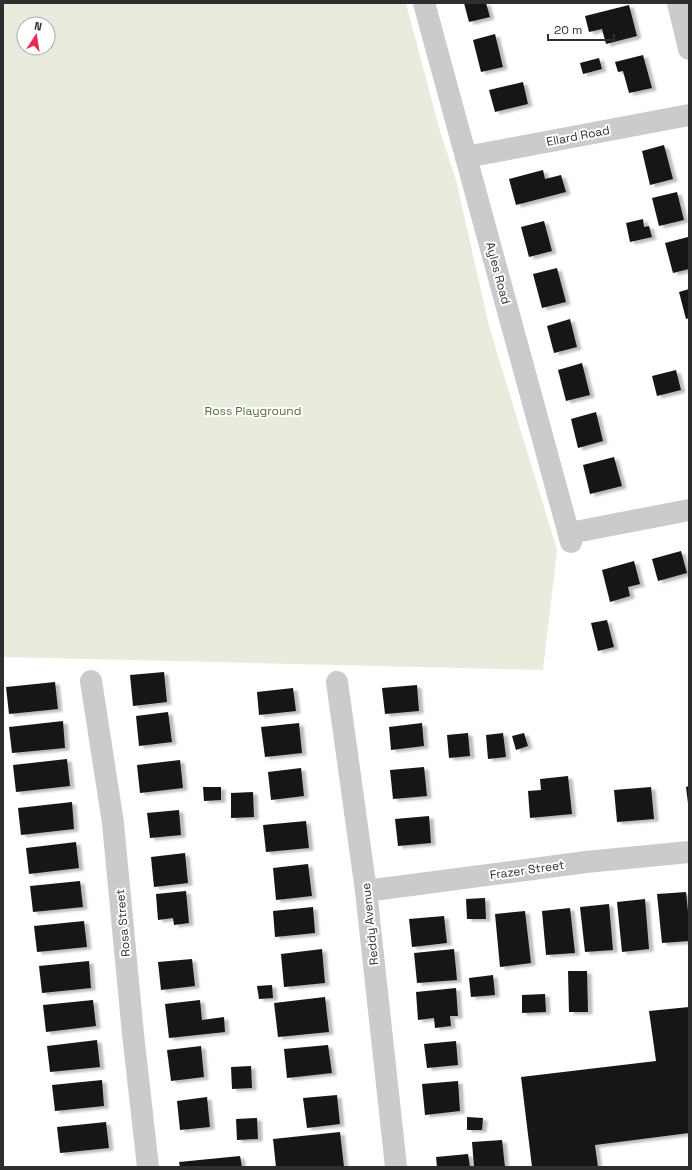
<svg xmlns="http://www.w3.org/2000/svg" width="692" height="1170" font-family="'Space Grotesk',sans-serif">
  <defs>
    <filter id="shadow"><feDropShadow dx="4.5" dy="2.5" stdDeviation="1" flood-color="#0004"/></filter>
  </defs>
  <rect width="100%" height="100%" fill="#fff"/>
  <path fill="#e7ecdc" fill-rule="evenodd" d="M3,3H406L439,128L456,180L489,326L557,550L543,670L3,657ZM24,24H48V48H24Z"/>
  <g fill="#151515" filter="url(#shadow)">
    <polygon points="464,3 486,3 490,17 469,22"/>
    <polygon points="629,5 637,36 606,44 602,29 589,32 585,16"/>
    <polygon points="495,34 503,67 481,72 473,40"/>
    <polygon points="643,55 652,88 629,93 623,71 618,72 615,62"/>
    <polygon points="599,58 602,69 583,74 580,63"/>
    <polygon points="523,82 528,104 495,112 489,90"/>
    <polygon points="664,145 673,179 650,185 642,151"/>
    <polygon points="543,170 545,179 561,175 566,192 516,205 509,179"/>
    <polygon points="677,192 684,220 659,226 652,198"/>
    <polygon points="643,219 644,227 649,226 652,237 630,242 626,223"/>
    <polygon points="544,221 552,251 529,257 521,227"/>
    <polygon points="688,237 689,269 673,273 665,243"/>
    <polygon points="557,268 566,302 542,308 533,274"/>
    <polygon points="689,289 689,318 686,319 679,292"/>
    <polygon points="570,319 577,347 554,353 547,326"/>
    <polygon points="582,363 590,395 566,401 558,370"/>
    <polygon points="676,370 681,390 657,396 652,376"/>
    <polygon points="596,412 603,441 578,448 571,419"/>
    <polygon points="614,457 622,486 590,494 583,465"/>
    <polygon points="681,551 687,573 658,581 652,559"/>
    <polygon points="634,561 640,584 628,587 630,596 610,602 602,570"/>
    <polygon points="607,620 614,647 598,651 591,623"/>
    <polygon points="164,672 167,702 133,706 130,675"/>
    <polygon points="55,682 58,709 9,714 6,687"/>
    <polygon points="417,685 419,711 385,714 382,688"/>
    <polygon points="293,688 296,711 259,715 257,692"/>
    <polygon points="168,712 172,742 139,746 136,716"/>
    <polygon points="63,721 65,748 12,753 9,727"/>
    <polygon points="299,723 302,753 265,757 261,727"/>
    <polygon points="422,723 424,746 391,750 389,727"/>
    <polygon points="468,733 470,756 449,758 447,735"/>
    <polygon points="503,733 506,757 488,759 486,735"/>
    <polygon points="524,733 528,746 516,750 512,736"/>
    <polygon points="67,759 70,786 16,792 13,765"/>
    <polygon points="180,760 183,788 140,793 137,765"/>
    <polygon points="424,767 427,796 393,799 390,770"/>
    <polygon points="301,768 304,796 271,800 268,772"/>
    <polygon points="568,776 572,814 530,818 528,791 541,790 540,779"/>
    <polygon points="689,786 689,803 688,803 686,787"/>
    <polygon points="203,787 221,787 221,800 204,801"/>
    <polygon points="651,787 654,819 617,822 614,790"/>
    <polygon points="253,792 254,817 231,818 231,793"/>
    <polygon points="72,802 74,829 21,835 18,808"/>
    <polygon points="179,810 181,835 150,838 147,813"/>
    <polygon points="429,816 431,843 398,846 395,819"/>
    <polygon points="306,821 309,848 266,852 263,825"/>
    <polygon points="76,842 79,868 29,874 26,848"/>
    <polygon points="185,853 188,883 154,887 151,857"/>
    <polygon points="308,864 312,896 276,900 273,868"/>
    <polygon points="80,881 83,907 33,912 30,886"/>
    <polygon points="186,891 189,923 174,925 173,918 158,920 156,894"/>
    <polygon points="686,892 689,921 689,941 662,943 657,894"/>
    <polygon points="485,898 486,919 467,919 466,899"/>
    <polygon points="645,899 649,949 622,952 617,902"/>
    <polygon points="609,904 613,950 585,952 580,907"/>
    <polygon points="313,907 315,933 275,937 273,911"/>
    <polygon points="570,908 575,953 546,955 542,911"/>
    <polygon points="525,911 531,963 500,967 495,914"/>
    <polygon points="444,916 447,943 412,947 409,919"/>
    <polygon points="84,921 87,947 37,952 34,926"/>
    <polygon points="322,949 325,983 284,987 281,954"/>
    <polygon points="454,949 457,980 417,983 414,953"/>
    <polygon points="192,959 195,986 161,990 158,962"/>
    <polygon points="89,961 91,988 42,993 39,966"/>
    <polygon points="568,971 587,971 588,1012 569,1012"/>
    <polygon points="493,975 495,995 471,997 469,978"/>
    <polygon points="272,985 273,998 259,999 257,986"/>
    <polygon points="456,988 458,1016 450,1016 451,1026 435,1028 434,1018 418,1020 416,992"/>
    <polygon points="545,994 546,1012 522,1013 522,995"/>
    <polygon points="325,997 329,1032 278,1037 274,1003"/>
    <polygon points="93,1000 96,1026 46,1032 43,1005"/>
    <polygon points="200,1000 202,1020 224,1017 225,1032 169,1038 165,1004"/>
    <polygon points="689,1007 689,1133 595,1145 598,1167 532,1167 521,1077 656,1061 649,1011"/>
    <polygon points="97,1040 100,1067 50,1072 47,1046"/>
    <polygon points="456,1041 458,1065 427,1068 424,1044"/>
    <polygon points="328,1045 332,1073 287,1078 284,1049"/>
    <polygon points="201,1046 204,1077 171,1081 167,1050"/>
    <polygon points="251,1066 252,1088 232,1089 231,1067"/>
    <polygon points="102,1080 104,1106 55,1111 52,1085"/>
    <polygon points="458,1081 460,1111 425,1115 422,1084"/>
    <polygon points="337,1095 340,1124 307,1128 303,1098"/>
    <polygon points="207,1097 210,1127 180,1130 177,1101"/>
    <polygon points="467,1117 483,1118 482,1130 467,1130"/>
    <polygon points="257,1118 258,1139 237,1140 236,1119"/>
    <polygon points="106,1122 109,1148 60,1153 57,1127"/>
    <polygon points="340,1132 344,1167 276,1167 273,1139"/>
    <polygon points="502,1140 505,1167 474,1167 472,1142"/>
    <polygon points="468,1154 470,1167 437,1167 436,1157"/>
    <polygon points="240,1156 242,1167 180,1167 179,1162"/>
  </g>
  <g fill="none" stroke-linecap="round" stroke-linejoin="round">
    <g stroke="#cbcbcb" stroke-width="22">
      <polyline points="424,3 571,542"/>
      <polyline points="678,3 689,49"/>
      <polyline points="466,157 689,115"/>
      <polyline points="570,533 689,510"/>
      <polyline points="91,681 113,823 133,1034 148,1167"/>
      <polyline points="337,682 366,891 396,1167"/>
      <polyline points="366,891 586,862 689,852"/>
    </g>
  </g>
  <g text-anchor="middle" stroke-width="4" stroke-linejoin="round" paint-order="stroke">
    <g font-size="12" fill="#2e2e2e" stroke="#fff">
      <text transform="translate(578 136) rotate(-11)" y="4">Ellard Road</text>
      <text transform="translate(498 273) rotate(75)" y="4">Ayles Road</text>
      <text transform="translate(527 870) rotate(-8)" y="4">Frazer Street</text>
      <text transform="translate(123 923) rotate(-95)" y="4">Rosa Street</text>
      <text transform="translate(370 924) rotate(-96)" y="4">Reddy Avenue</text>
    </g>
    <g font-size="12" fill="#586c3a" stroke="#fff">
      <text x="253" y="415">Ross Playground</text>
    </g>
  </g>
  <rect width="692" height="1170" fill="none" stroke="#2e2e2e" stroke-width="8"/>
  <g transform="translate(36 36) rotate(12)"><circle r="19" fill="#ffffff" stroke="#ababab"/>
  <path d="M0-3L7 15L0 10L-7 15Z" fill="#ec2a53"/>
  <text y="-6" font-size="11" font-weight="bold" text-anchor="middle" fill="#2e2e2e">N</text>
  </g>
  <path d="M548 34v6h66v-6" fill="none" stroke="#2e2e2e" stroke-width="2"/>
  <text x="554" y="34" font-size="12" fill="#2e2e2e" stroke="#ffffff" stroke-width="3" paint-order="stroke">20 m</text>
</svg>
